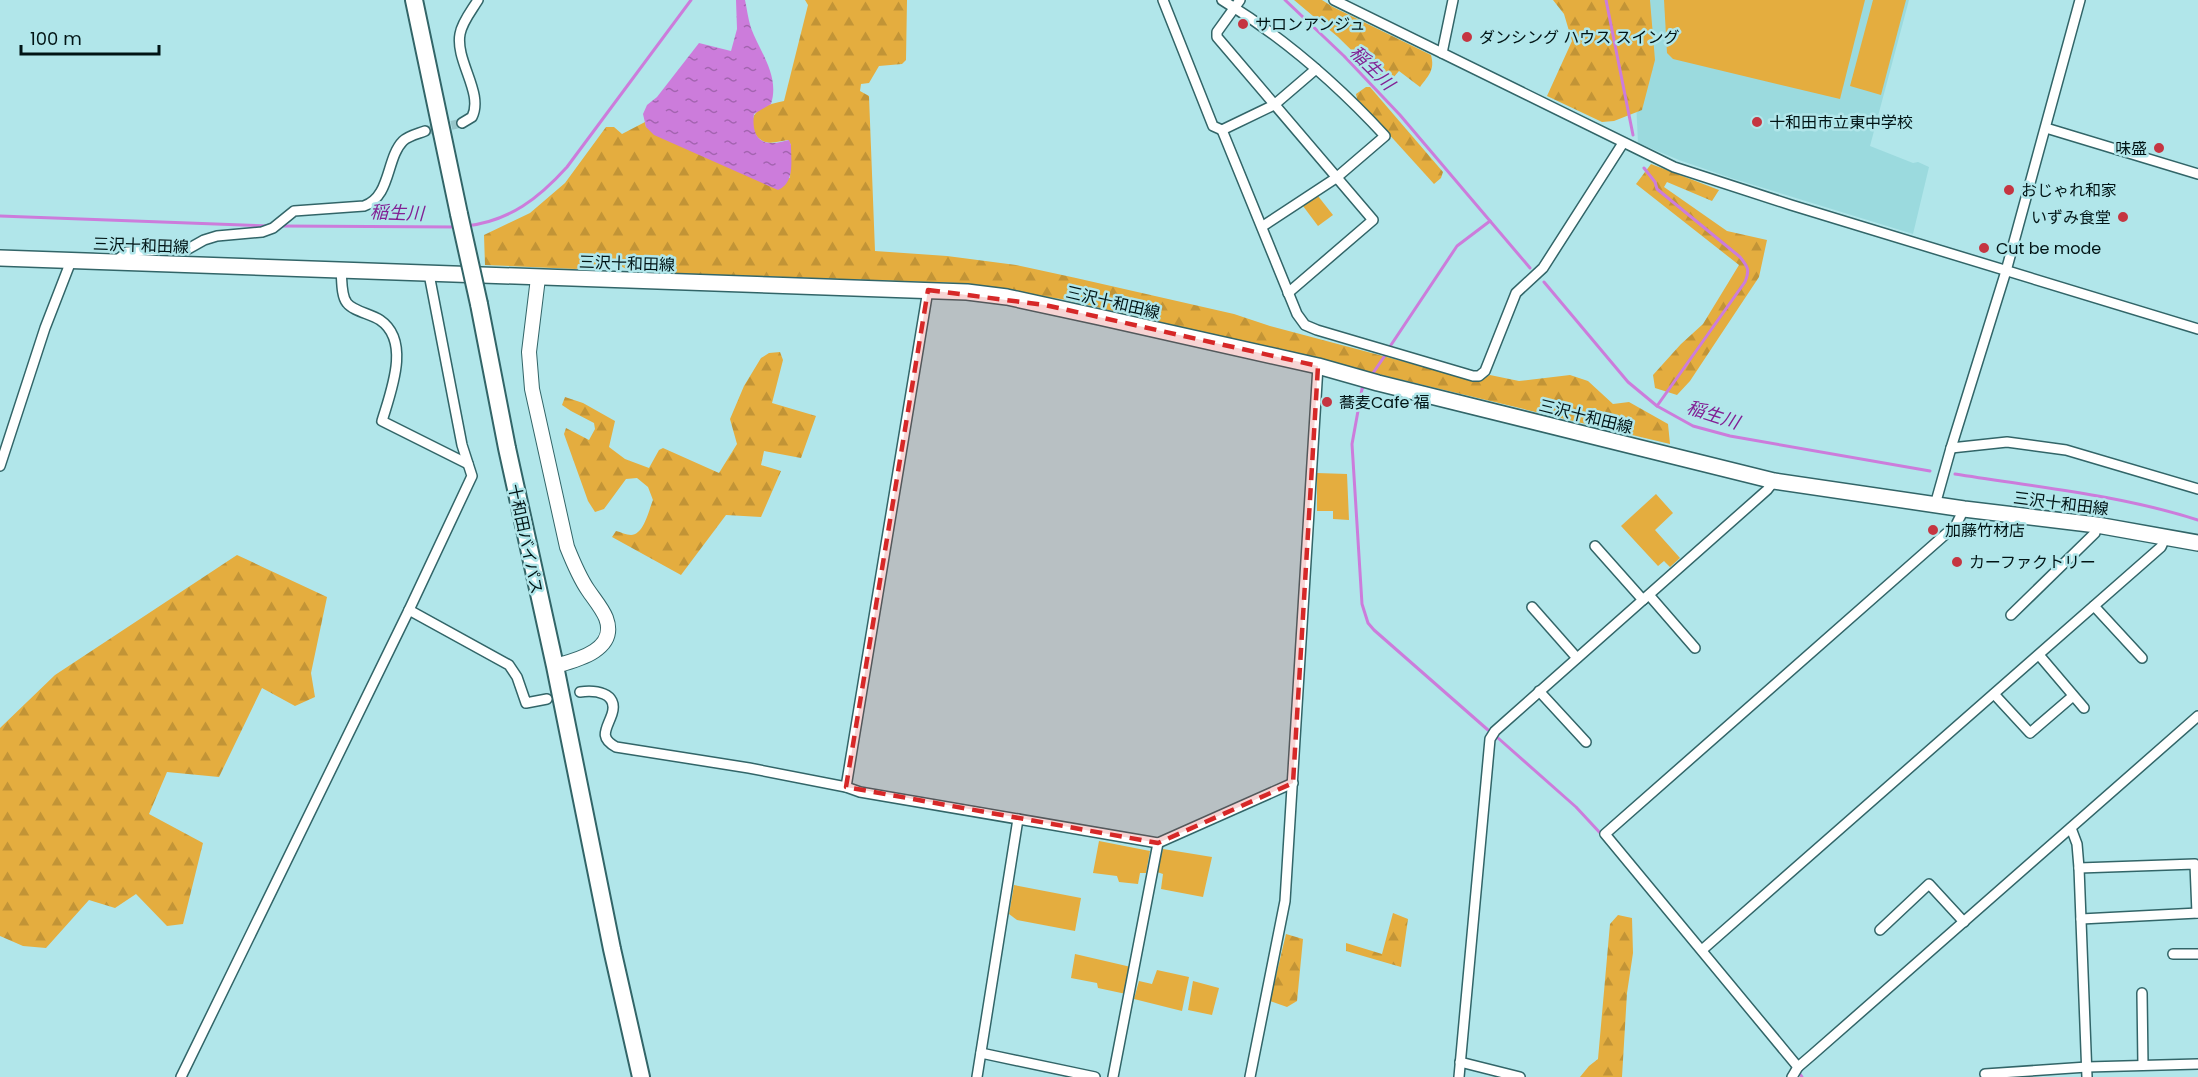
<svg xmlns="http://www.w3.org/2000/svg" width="2198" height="1077" font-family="Poppins,'Noto Sans JP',sans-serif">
  <defs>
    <pattern id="forest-firs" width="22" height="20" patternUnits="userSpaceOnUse" patternTransform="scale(1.5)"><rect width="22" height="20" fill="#e4ad3f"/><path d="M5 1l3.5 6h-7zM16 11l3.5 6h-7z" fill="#c29436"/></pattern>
    <pattern id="water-ripples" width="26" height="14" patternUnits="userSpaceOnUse" patternTransform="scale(1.5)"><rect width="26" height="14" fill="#cc7cdb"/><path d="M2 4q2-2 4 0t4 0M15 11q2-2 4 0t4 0" fill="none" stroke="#a364b0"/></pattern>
  </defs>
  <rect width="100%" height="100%" fill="#b1e6ea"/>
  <polygon fill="#9bdade" points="1639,0 1909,0 1870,146 1913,163 1918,162 1929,167 1913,234 1731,178 1679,160 1638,143 1636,101"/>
  <g fill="url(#forest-firs)">
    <path d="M805,0H907L906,60L902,64L879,66L869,83L861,84L860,91L869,96L875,251L947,256L1016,265L1076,278L1234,314L1270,326L1477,381L1490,375L1519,381L1570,375L1588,381L1613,404L1629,402L1668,424L1670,444L1067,300L959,283L632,272L615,263L575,269L485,265L484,235L530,213L565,183L606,127H614L622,134L645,122L646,127L790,178L791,145L788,140C780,141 773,144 765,142C758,139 755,135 753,128C749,109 768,104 784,101L808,5Z"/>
    <path d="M1294,0H1322L1333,7L1431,55C1435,70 1429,75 1420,87L1399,71L1387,85L1338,37Z"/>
    <polygon points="1553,0 1650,0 1655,60 1642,110 1614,121 1602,122 1547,96 1572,41 1564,14"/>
    <polygon points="1366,87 1370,87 1443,172 1441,178 1434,184 1357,99 1356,94"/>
    <polygon points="1651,164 1719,190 1712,201 1667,182 1664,187 1727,231 1767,240 1759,277 1690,381 1677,395 1655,388 1653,375 1681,344 1703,324 1739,265 1636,184"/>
    <path d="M780,352L783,360L772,403L816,416L801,458L764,451L761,465L781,471L761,517L726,515L681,575L612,537L616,531C621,532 626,535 631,535C644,535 649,509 653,500L648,487L637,478L626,479L604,509L595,512L588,501L564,434L566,428L589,440L595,429L594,423L571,411L562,405L565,397L583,403L615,421L609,447L625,459L649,468L659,450L663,448L719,473L737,444L730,419L744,386L761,358L769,353Z"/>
    <polygon points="237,555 327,597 311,673 315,697 295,706 262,688 219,777 167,772 149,814 203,843 183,924 167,926 136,894 115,908 89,900 46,948 23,946 0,936 0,728 55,675"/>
    <polygon points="1393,913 1408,919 1401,967 1346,951 1346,943 1382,954"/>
    <polygon points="1618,915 1632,918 1633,953 1627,993 1622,1077 1580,1077 1589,1066 1598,1059 1610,924"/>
    <polygon points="1286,934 1303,939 1297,1001 1287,1007 1270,1001"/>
  </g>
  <g fill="#e4ad3f">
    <polygon points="1664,0 1865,0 1840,99 1673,59 1667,53"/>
    <polygon points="1873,0 1906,0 1881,95 1850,86"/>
    <polygon points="1318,196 1333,215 1318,226 1303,206"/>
    <polygon points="1317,473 1347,474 1349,520 1333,519 1333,511 1317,511"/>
    <polygon points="1656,494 1673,513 1655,530 1680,558 1670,567 1664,561 1658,566 1621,526"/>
    <polygon points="1099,841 1150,851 1146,873 1140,873 1138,884 1119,882 1117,876 1093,873"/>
    <polygon points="1163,849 1212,857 1203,897 1161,889 1163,874 1157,872"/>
    <polygon points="1014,885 1081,898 1075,931 1017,920 1009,914"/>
    <polygon points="1075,954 1131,967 1126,994 1098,988 1097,983 1071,978"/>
    <polygon points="1157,970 1189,977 1182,1011 1134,999 1139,981 1152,984"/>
    <polygon points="1193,981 1219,988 1212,1015 1188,1010"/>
  </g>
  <path fill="url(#water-ripples)" d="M736,0H745C747,9 748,19 751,28C760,52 780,76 771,104L754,114C752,128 755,144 773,143C778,143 783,141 789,140L791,145C791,161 795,183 778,190L654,135L646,127L643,114L647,105L657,97L699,43L731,51L737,29Z"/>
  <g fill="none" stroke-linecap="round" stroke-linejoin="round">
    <g stroke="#cc7cdb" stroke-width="3">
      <polyline points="1285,0 1344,56 1400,115 1530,268"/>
      <polyline points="1606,0 1633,135"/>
      <path d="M1644,168L1655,182L1657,189L1740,257C1748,267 1750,270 1745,282L1657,406"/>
      <polyline points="0,216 268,226"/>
      <polyline points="281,226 457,227"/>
      <path d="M466,226C510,221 539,198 567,167L691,0"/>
      <polyline points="1544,282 1628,382 1657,406 1693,426 1730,436 1930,471"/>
      <polyline points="1389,348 1457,246 1490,221"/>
      <polyline points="1371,376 1386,354"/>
      <polyline points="1366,384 1362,389 1352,444 1362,604 1368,623 1374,630 1488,730"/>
      <path d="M1955,474C2036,487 2120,495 2198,520"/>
      <polyline points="1498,738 1576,807 1602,835"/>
      <polyline points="1800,1074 1802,1077"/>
    </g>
    <polyline stroke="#97c6ca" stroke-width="9" stroke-dasharray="9 4.5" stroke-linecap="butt" points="425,131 462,123"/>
    <defs>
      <g id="street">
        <polyline points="1163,0 1213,126 1222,130"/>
        <path d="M1222,0C1283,37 1337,84 1385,136L1336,178L1263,226"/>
        <polyline points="1240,0 1217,32 1217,37 1373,220 1288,293"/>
        <polyline points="1334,0 1674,167 1791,205 2198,329"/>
        <polyline points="1442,53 1453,0"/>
        <polyline points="1316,69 1274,105 1222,130 1297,314 1305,325 1317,330 1473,376 1479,376 1485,371 1516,293 1543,268 1623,143"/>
        <path d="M462,123L472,117C484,93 455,61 460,34C462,22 472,10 478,0"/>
        <polyline points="2046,128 2198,174"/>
        <path d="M115,262L127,252L188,249L204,240L217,236L262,232L273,228L294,211L364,206C391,197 386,158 403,141C408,136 417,134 425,131"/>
        <path d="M341,270C342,279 341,296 347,303C353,311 371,314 380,320C411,341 391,391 382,421L468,464"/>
        <polyline points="1951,448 2007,442 2066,450 2198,489"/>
        <polyline points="0,466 45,328 71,261"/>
        <polyline points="1935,505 1951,448 2006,271 2080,0"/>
        <polyline points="1595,546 1643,600"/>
        <polyline points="1649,595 1695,648"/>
        <polyline points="2094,606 2142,658"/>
        <polyline points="1532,607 1577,658"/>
        <polyline points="409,610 509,665 517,677 526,703 547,699"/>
        <polyline points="2011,615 2095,533 2097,525"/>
        <polyline points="2039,655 2084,708"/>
        <polyline points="1539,691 1586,742"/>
        <path d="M580,692C594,690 619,692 612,714C607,729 598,737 616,747L749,768L846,787L860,792L1158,843L1293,783"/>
        <polyline points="1994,694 2030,733 2073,696"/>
        <polyline points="846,787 928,290"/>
        <polyline points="2071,828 2077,844 2079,868 2087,1077"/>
        <polyline points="2079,868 2195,864 2197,913"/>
        <polyline points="2081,919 2198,913"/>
        <polyline points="1880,930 1929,884 1964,922"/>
        <polyline points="1702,950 2161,547 2166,536"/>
        <polyline points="2173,954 2198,954"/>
        <polyline points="2142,993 2143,1065"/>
        <polyline points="981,1053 1095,1077"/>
        <polyline points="1460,1062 1520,1077"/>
        <polyline points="1798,1067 1605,834 1956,525 1964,509"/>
        <polyline points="1985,1074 2087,1067 2198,1064"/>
        <polyline points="181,1077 409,610 472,476 462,445 429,274"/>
        <polyline points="977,1077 1018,819"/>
        <polyline points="1113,1077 1158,843"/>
        <polyline points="1250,1077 1285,901 1318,366"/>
        <polyline points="1459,1077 1490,739 1495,731 1767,490 1774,481"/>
        <polyline points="1792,1077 1798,1067 1812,1055 2198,716"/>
      </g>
      <path id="secondary" d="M538,278L529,352L532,389L567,547C573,562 579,577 588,590C594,599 602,608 606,618C618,650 577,660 555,666"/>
      <polyline id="primary" points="0,258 967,292 1007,297 1099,317 1318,366 1378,383 1774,481 1964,509 2097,525 2198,543"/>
      <g id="highway">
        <polyline points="414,0 459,214"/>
        <polyline points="479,304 507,448 555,666 612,949 641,1077"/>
      </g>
    </defs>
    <use href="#street" stroke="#326568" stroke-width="12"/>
    <use href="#secondary" stroke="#326568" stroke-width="16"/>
    <use href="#primary" stroke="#326568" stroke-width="18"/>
    <use href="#highway" stroke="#326568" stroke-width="20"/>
    <use href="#street" stroke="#fff" stroke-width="9"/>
    <use href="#secondary" stroke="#fff" stroke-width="14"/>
    <use href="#primary" stroke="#fff" stroke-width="15"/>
    <use href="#highway" stroke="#fff" stroke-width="16"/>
    <defs>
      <polyline id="highway-bridge" points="459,214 479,304"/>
    </defs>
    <use href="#highway-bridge" stroke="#326568" stroke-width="20" stroke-linecap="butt"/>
    <use href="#highway-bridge" stroke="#fff" stroke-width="16"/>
  </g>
  <path fill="#d62828" fill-opacity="0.2" stroke="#d62828" stroke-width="4.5" stroke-dasharray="12 8" stroke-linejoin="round" d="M928,290L1045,305L1318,366L1293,783L1158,843L846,787Z"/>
  <g fill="#c53541" stroke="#b1e6ea" stroke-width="2">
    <circle cx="1243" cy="24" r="6"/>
    <circle cx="1467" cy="37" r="6"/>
    <circle cx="1757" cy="122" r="6"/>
    <circle cx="2159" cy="148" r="6"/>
    <circle cx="2009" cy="190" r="6"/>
    <circle cx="2123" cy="217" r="6"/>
    <circle cx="1984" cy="248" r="6"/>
    <circle cx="1327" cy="402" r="6"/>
    <circle cx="1933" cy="530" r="6"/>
    <circle cx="1957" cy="562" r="6"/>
  </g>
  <g text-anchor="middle" stroke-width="5" stroke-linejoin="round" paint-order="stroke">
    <g font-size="16" fill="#011415" stroke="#b1e6ea" text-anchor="start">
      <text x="1255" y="30">サロンアンジュ</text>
      <text x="1479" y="43">ダンシング ハウス スイング</text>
      <text x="1769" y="128">十和田市立東中学校</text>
      <text x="2147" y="154" text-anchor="end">味盛</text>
      <text x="2021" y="196">おじゃれ和家</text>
      <text x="2111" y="223" text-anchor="end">いずみ食堂</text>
      <text x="1996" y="254">Cut be mode</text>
      <text x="1339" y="408">蕎麦Cafe 福</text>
      <text x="1945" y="536">加藤竹材店</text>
      <text x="1969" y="568">カーファクトリー</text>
    </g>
    <g font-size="16" fill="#011415" stroke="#b1e6ea">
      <text transform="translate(141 245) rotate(2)" y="6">三沢十和田線</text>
      <text transform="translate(627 263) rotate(2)" y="6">三沢十和田線</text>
      <text transform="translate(1113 302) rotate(13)" y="6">三沢十和田線</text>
      <text transform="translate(1586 416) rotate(14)" y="6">三沢十和田線</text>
      <text transform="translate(2061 503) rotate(7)" y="6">三沢十和田線</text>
      <text transform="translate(526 539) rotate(78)" y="6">十和田バイパス</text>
    </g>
    <g font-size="18" font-style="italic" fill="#822094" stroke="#b1e6ea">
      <text transform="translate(1372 68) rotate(45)" y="6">稲生川</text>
      <text transform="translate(397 213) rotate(2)" y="6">稲生川</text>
      <text transform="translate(1713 415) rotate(18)" y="6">稲生川</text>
    </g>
  </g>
  <path d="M21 45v9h138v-9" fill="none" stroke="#011415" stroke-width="3"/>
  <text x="30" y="45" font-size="18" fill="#011415" stroke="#b1e6ea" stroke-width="4.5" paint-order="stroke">100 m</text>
</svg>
